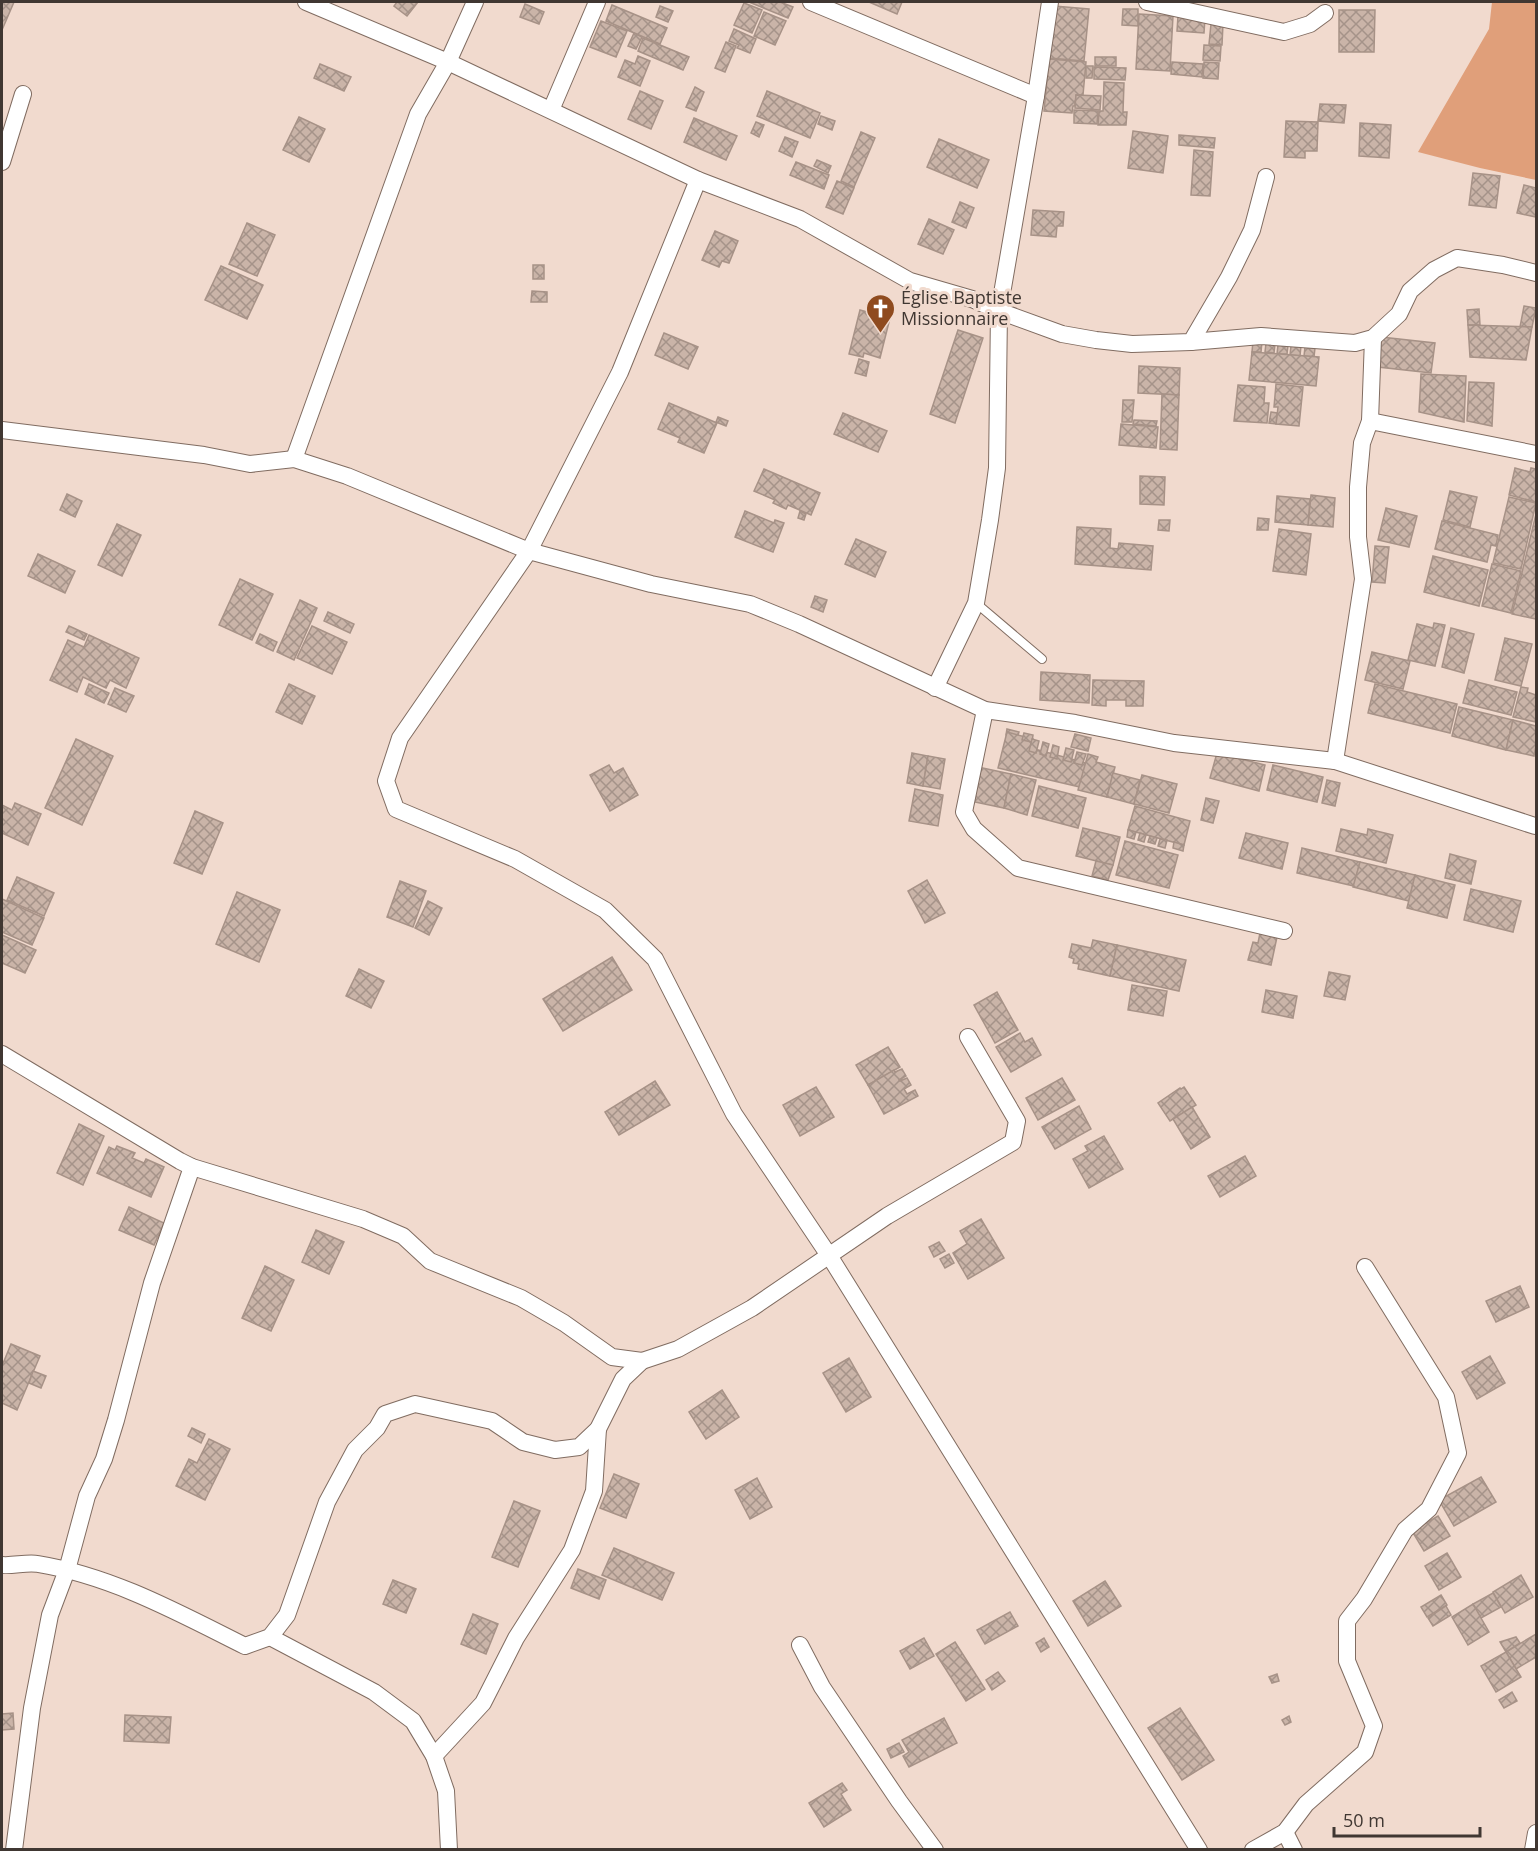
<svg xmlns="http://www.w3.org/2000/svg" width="1538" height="1851" font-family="'Open Sans',sans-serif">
  <defs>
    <pattern id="building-cross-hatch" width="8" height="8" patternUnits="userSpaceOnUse" patternTransform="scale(1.5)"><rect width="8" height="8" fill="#cab4a8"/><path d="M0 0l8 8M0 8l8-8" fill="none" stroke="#a59389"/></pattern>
  </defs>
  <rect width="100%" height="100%" fill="#f1dace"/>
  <polygon fill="#e09f7a" points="1492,2 1536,2 1536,180 1480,168 1418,152 1489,29"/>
  <g fill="url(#building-cross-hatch)" stroke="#a79287" stroke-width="1.5">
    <polygon points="2,2 14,2 2,30"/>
    <polygon points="397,2 418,2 407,16 394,6"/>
    <polygon points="749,2 780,2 793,7 788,18"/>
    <polygon points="869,2 902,2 897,14"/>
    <polygon points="744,3 762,10 752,33 734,25"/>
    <polygon points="525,4 544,12 539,24 520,17"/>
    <polygon points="612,5 667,28 660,44 606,21"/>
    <polygon points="660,6 673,11 668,22 656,17"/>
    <polygon points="1054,6 1089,9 1084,61 1049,58"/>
    <polygon points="1123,9 1138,9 1138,26 1122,25"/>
    <polygon points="1339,10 1375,10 1374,52 1339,52"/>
    <polygon points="764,12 786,21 775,45 754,36"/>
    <polygon points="1139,14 1173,16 1170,71 1136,69"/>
    <polygon points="1178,16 1205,18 1204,33 1177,31"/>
    <polygon points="601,21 627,31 616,57 590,47"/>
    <polygon points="1211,24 1223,24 1222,45 1209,44"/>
    <polygon points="734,29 756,39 750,53 737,48 739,45 729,41"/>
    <polygon points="634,33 642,37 636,49 628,46"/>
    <polygon points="643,38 689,57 683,70 638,51"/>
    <polygon points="726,42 736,46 725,72 715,68"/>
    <polygon points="1204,45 1221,46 1220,61 1203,60"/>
    <polygon points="638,56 650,61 640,86 618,77 625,60 635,64"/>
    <rect x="1095" y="57" width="21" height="9"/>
    <polygon points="1049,59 1086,62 1083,95 1076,95 1075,106 1073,106 1072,113 1044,111"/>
    <polygon points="1172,62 1203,64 1202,77 1171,74"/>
    <polygon points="1204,62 1219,63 1218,79 1203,78"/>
    <polygon points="320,64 351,77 344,91 314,78"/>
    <polygon points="1086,66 1093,66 1092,78 1086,78"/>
    <polygon points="1094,67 1126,68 1125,80 1094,79"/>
    <polygon points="1104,82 1124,83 1123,112 1127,112 1126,125 1098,125 1099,111 1103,111"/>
    <polygon points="695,87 704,92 696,111 686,107"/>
    <polygon points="640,91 663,101 651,129 628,119"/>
    <polygon points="767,91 820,113 810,138 757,116"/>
    <polygon points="1076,95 1101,96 1100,110 1075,108"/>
    <polygon points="1320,104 1346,105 1344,123 1318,121"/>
    <polygon points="1074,110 1098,111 1097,124 1074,123"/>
    <polygon points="821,116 835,121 832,130 818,124"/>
    <polygon points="299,117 325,129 309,162 283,150"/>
    <polygon points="694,118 737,136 726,160 684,142"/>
    <polygon points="1286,121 1318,122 1317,151 1305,151 1305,158 1284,157"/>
    <polygon points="756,122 764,125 759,137 751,133"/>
    <polygon points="1360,123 1391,125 1389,158 1359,156"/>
    <polygon points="1133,131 1168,136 1163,173 1128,168"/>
    <polygon points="861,132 875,138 854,187 841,181"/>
    <polygon points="1179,135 1215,138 1214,148 1179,145"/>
    <polygon points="785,137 798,142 792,157 779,151"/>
    <polygon points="939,139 989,160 977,188 927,167"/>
    <polygon points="1194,150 1213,152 1210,196 1191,195"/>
    <polygon points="817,160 831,166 828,173 814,166"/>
    <polygon points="796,162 829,175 824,189 790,175"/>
    <polygon points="1473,173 1500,176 1496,208 1469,205"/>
    <polygon points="837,181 854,188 843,214 826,207"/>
    <polygon points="1524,185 1536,188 1536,217 1517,213"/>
    <polygon points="960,202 974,208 966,228 952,222"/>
    <polygon points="1033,210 1064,212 1063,226 1057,226 1056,237 1031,235"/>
    <polygon points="929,219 954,230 943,254 918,244"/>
    <polygon points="247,223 275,235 257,276 229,264"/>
    <polygon points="715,231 738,241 729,263 722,261 719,267 702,260"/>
    <rect x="533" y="265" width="11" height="14"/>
    <polygon points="221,266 263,285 247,319 205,300"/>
    <polygon points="532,291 547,292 547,302 531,302"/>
    <polygon points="1524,306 1536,308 1532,327 1520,327"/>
    <polygon points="1479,309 1480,325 1468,325 1467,310"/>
    <polygon points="860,310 890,318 880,358 864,353 863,357 849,354"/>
    <polygon points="1468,325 1532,327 1526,360 1470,357"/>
    <polygon points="958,330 983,338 955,423 930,414"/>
    <polygon points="664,333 698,347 688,369 655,355"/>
    <polygon points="1381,337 1435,343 1431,373 1378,367"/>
    <polygon points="1253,341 1262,342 1261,352 1252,352"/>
    <polygon points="1266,343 1275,344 1274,353 1265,352"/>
    <polygon points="1278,345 1288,345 1287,354 1277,354"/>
    <polygon points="1291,346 1301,346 1300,356 1290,355"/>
    <polygon points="1305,347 1315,348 1314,357 1304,356"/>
    <polygon points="1252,352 1319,357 1316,386 1249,380"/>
    <polygon points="859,359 869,362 866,376 855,373"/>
    <polygon points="1139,366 1180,368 1179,395 1138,393"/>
    <polygon points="1421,374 1466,376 1464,422 1419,412"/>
    <polygon points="1469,382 1494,383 1492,426 1467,421"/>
    <polygon points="1276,384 1303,387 1299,426 1276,424 1278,407 1274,407"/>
    <polygon points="1238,385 1265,387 1264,403 1269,403 1267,423 1234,421"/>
    <polygon points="1162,394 1179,395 1177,450 1160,449"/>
    <polygon points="1123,400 1134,400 1132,422 1122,422"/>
    <polygon points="669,403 717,423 704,453 678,442 680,438 658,429"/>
    <polygon points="1271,412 1277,413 1276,424 1269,423"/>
    <polygon points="843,413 887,431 878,452 834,434"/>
    <polygon points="718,417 728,421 726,426 716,422"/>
    <polygon points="1134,420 1157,421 1156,426 1133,424"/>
    <polygon points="1121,424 1158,427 1156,448 1119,445"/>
    <polygon points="1515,468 1530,472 1531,468 1536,469 1536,502 1509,495"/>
    <polygon points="764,469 820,493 811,515 788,505 786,509 773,503 775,500 754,491"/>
    <polygon points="1140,476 1165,477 1164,505 1140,504"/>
    <polygon points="1450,491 1477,497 1470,527 1443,520"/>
    <polygon points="67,494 82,501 75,517 60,510"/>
    <polygon points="1311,495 1335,498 1333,527 1308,525"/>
    <polygon points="1277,496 1310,499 1308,525 1275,522"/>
    <polygon points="1509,497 1536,503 1521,569 1493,563"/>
    <polygon points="1386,508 1417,516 1409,547 1378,540"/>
    <polygon points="745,511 774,523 775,520 784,523 773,552 735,537"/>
    <polygon points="800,511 806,514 804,520 798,518"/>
    <polygon points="1536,514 1536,619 1512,614"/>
    <polygon points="1258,518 1269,519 1268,530 1257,530"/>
    <polygon points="1159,520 1170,520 1169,531 1158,530"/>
    <polygon points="1442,521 1498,535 1496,546 1491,545 1487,562 1435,549"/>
    <polygon points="117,524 141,535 122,576 98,565"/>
    <polygon points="1077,527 1111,529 1110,548 1118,549 1119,543 1153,546 1151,570 1075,564"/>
    <polygon points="1279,529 1311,534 1306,575 1273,571"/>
    <polygon points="856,539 886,552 875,577 845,564"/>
    <polygon points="1375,546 1389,547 1385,583 1372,582"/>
    <polygon points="38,554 75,571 65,593 28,576"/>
    <polygon points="1433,556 1488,570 1479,606 1424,592"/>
    <polygon points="1492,564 1521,571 1511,613 1482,606"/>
    <polygon points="240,579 273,594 252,640 219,625"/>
    <polygon points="815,596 827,600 823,612 811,607"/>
    <polygon points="300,600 317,608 294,660 277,652"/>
    <polygon points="328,612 354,624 350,633 324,621"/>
    <polygon points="1434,623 1445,625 1435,666 1408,660 1417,624 1433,628"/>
    <polygon points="69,626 87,634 84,640 66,632"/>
    <polygon points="312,626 347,642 332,674 297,658"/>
    <polygon points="1451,628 1474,634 1464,673 1442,667"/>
    <polygon points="260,634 277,642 273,651 256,643"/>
    <polygon points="89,635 139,658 126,688 110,680 106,688 83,677 77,692 50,680 68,640 84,647"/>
    <polygon points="1505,638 1532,644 1521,686 1495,680"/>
    <polygon points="1372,652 1410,661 1403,689 1365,680"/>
    <polygon points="1041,672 1090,675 1089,703 1040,700"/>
    <polygon points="1093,680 1144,681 1143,706 1126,706 1126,700 1106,700 1106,706 1092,705"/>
    <polygon points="1469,680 1517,692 1511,715 1463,703"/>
    <polygon points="89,684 109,693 104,703 85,694"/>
    <polygon points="289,684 315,696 302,724 276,712"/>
    <polygon points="1375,684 1457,704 1450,733 1368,713"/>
    <polygon points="1521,687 1528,688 1527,692 1536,695 1536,722 1513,717"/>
    <polygon points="115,688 134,696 126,712 108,704"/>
    <polygon points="1459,707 1513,720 1506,750 1452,736"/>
    <polygon points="1513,720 1536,726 1536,746 1534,756 1506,750"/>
    <polygon points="1007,729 1019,732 1017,738 1006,735"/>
    <polygon points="1007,732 1033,739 1031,748 1086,763 1080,787 998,768"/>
    <polygon points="1024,733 1033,735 1032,742 1022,740"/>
    <polygon points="1075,734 1091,738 1088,751 1071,747"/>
    <polygon points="76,739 113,756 82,825 45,808"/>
    <polygon points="1032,739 1039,741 1036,753 1029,751"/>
    <polygon points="1043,742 1049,744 1046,756 1040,754"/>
    <polygon points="1053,745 1059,747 1057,759 1050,757"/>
    <polygon points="1066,748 1074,750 1071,762 1063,760"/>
    <polygon points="1077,752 1086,754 1082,765 1074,763"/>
    <polygon points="912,753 928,756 923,786 907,783"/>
    <polygon points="1217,753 1265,765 1259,791 1210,778"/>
    <polygon points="1088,754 1098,757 1096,762 1115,767 1107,797 1078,790"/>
    <polygon points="928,756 945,759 940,789 923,786"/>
    <polygon points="609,765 614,773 623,768 638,795 610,811 590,775"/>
    <polygon points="1273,765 1323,777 1317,802 1267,790"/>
    <polygon points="978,767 1011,774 1004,808 970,801"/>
    <polygon points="1113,773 1140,780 1134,804 1107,797"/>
    <polygon points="1011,774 1036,780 1027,815 1004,808"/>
    <polygon points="1142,775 1177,784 1169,813 1134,804"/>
    <polygon points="1327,780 1340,783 1335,806 1322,803"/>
    <polygon points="1039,786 1086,798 1078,828 1032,816"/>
    <polygon points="915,789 943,795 938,826 909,821"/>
    <polygon points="1206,798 1219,801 1213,823 1201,820"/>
    <polygon points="15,803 41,814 28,845 2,833 2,805 12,810"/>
    <polygon points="1135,806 1190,821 1184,845 1128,830"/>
    <polygon points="195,811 223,823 202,874 174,863"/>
    <polygon points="1083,828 1120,837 1113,865 1076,856"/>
    <polygon points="1341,829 1367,835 1368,829 1393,835 1386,863 1336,851"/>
    <polygon points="1128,830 1136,832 1134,839 1127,837"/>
    <polygon points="1140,833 1146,835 1144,842 1138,840"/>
    <polygon points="1246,833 1288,843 1282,869 1239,858"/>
    <polygon points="1150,836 1157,838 1155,844 1148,842"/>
    <polygon points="1160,839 1167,840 1165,848 1158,846"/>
    <polygon points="1125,841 1178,855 1169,888 1116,875"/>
    <polygon points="1174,842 1184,845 1183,851 1173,848"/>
    <polygon points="1302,848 1360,862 1354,886 1297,873"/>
    <polygon points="1450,854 1476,861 1471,884 1445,878"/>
    <polygon points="1096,861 1113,865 1108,880 1092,876"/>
    <polygon points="1360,862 1415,875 1409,901 1353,887"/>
    <polygon points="1415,875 1455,885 1447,918 1407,908"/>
    <polygon points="17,877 54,893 44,916 7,900"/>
    <polygon points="927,880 945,913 925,923 908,891"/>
    <polygon points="400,881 426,891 413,927 387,917"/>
    <polygon points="1471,889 1521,901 1513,932 1464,920"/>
    <polygon points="237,892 280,910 259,962 216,944"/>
    <polygon points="2,899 44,918 32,945 2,932"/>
    <polygon points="428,901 442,908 429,935 415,928"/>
    <polygon points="1260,933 1277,937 1271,965 1248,960 1253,942 1258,943"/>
    <polygon points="2,935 36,950 25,973 2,963"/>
    <polygon points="1093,940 1117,945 1110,976 1078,969 1079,964 1073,963 1074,959 1069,957 1072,944 1091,948"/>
    <polygon points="1117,945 1186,960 1179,991 1110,976"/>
    <polygon points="612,957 632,990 563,1031 543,999"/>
    <polygon points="359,969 384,981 371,1008 346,996"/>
    <polygon points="1329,972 1350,976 1345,1000 1324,996"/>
    <polygon points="1132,985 1167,991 1163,1016 1128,1010"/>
    <polygon points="1266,990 1297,996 1293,1018 1262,1012"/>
    <polygon points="997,992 1018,1030 995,1043 974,1005"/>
    <polygon points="1020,1033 1025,1042 1032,1038 1041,1055 1011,1072 996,1047"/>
    <polygon points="888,1047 900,1067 868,1085 856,1065"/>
    <polygon points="902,1069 906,1076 899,1080 900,1081 907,1078 911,1085 904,1089 907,1094 915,1090 918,1096 884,1114 868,1085 894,1070 895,1072"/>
    <polygon points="1062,1078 1075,1100 1038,1120 1026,1098"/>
    <polygon points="655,1081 670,1105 619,1135 605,1112"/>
    <polygon points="816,1087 834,1117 800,1136 783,1105"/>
    <polygon points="1184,1087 1196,1105 1170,1121 1158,1103 1180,1088 1181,1089"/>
    <polygon points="1079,1106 1091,1129 1055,1149 1042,1127"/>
    <polygon points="1192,1107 1210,1137 1191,1149 1173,1119"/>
    <polygon points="79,1124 104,1136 83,1185 57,1173"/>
    <polygon points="1104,1136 1123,1169 1089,1188 1073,1159 1088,1151 1085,1146"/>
    <polygon points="117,1146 135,1153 132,1158 144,1163 146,1159 164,1167 151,1197 97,1173 109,1147 115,1150"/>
    <polygon points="1245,1156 1256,1176 1220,1197 1208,1176"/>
    <polygon points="129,1207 164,1223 154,1245 119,1230"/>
    <polygon points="981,1219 1004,1258 968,1279 953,1253 967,1244 960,1231"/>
    <polygon points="316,1230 344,1242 329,1274 302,1262"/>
    <polygon points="939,1242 945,1251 934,1257 929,1247"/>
    <polygon points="949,1254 954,1263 945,1268 940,1259"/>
    <polygon points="265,1266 294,1280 271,1331 242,1318"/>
    <polygon points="1520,1286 1529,1307 1496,1322 1486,1301"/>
    <polygon points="11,1344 40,1356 17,1410 2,1403 2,1366"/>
    <polygon points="1490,1356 1505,1383 1477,1399 1462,1372"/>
    <polygon points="849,1358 871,1397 846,1412 823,1373"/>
    <polygon points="33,1371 46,1376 41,1388 29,1383"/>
    <polygon points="722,1390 739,1417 706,1439 689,1412"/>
    <polygon points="192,1428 205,1434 201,1443 188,1436"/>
    <polygon points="209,1439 230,1449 205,1500 176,1486 189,1459 197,1463"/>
    <polygon points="614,1474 639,1484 626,1518 600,1508"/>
    <polygon points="1481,1477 1496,1502 1454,1526 1439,1500"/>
    <polygon points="757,1478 772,1507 750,1519 735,1490"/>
    <polygon points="514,1501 540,1511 518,1567 492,1557"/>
    <polygon points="1438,1516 1450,1536 1424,1551 1412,1531"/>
    <polygon points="614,1548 674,1573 662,1600 602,1575"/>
    <polygon points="1447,1553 1461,1577 1439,1590 1425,1566"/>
    <polygon points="578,1569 606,1580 599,1599 571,1588"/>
    <polygon points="1521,1575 1533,1597 1505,1613 1493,1592"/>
    <polygon points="393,1580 416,1589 406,1613 383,1604"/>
    <polygon points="1105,1581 1121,1606 1088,1626 1073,1601"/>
    <polygon points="1493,1593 1501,1607 1481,1618 1473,1604"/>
    <polygon points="1441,1595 1447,1605 1427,1617 1421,1607"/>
    <polygon points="1473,1604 1489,1632 1468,1645 1452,1617"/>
    <polygon points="1446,1606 1451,1615 1433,1626 1428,1618"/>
    <polygon points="1010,1612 1018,1626 985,1644 977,1630"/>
    <polygon points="473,1614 498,1624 486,1654 461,1644"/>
    <polygon points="1536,1634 1536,1657 1516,1669 1506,1652"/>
    <polygon points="1516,1637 1520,1643 1506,1652 1500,1642"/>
    <polygon points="924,1638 934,1656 910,1669 900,1651"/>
    <polygon points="1044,1638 1049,1647 1041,1652 1036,1643"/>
    <polygon points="955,1642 985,1689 966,1701 936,1654"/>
    <polygon points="1506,1652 1521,1677 1496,1692 1481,1666"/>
    <polygon points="998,1672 1005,1681 992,1690 986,1680"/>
    <polygon points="1277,1674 1279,1681 1272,1683 1269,1677"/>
    <polygon points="1512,1692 1517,1701 1504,1708 1499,1700"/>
    <polygon points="1180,1708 1214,1760 1182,1780 1148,1728"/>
    <polygon points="13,1713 14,1729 2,1730 2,1714"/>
    <polygon points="125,1715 171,1717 169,1743 124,1741"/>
    <polygon points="1289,1716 1291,1722 1285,1725 1282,1720"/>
    <polygon points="944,1718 957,1743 909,1767 903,1756 909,1752 902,1740"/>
    <polygon points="899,1743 904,1752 891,1758 887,1749"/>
    <polygon points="842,1783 847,1790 841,1794 851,1810 824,1827 809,1803"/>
  </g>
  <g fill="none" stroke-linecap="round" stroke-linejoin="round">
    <defs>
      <polyline id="lane" points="976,603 1042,659"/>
      <g id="street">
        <polyline points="306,2 448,62 698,180 800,219 910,281 972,299 999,311 1062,334 1096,340 1132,344 1191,342 1229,277 1252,230 1266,177"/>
        <polyline points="811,2 1036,96"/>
        <polyline points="1147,2 1284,32 1310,24 1325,13"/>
        <polyline points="551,110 597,2"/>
        <polyline points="2,162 23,94"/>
        <polyline points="698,180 620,372 529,551 400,738 386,781 396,809 515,859 605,910 655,959 734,1114 830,1257 1199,1850"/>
        <polyline points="1191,342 1261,336 1355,343 1373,338 1399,314 1410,291 1434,270 1457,258 1503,265 1536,273"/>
        <polyline points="1370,421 1373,338"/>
        <polyline points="2,430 204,455 250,464 294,459 347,476 529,551 651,584 750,604 799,624 985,710 1075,723 1174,743 1335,761 1535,826"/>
        <polyline points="294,459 418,114 448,62 475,2"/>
        <polyline points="935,688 976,603 990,520 997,468 999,311 1036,96 1050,2"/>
        <polyline points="985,710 964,812 974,829 1018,868 1284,931"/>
        <polyline points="1335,761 1363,579 1358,537 1358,487 1362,443 1370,421 1536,454"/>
        <polyline points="2,1054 180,1161 192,1167 363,1219 403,1236 430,1261 521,1298 564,1323 612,1357 642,1361"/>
        <path d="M2,1565C14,1566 27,1562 38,1564C112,1576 179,1613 245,1646L270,1637L287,1615L327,1502L355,1450L377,1428L385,1414L415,1404L492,1421L523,1442L555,1450L579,1447L598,1429L623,1379L642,1361L678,1349L752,1308L887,1216L1013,1142L1017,1121L968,1037"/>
        <polyline points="270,1637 374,1692 413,1721 434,1756 446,1791 449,1850"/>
        <polyline points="800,1645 822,1687 899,1801 935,1850"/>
        <polyline points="434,1756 483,1703 516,1638 572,1550 594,1491 598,1429"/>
        <polyline points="1285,1832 1294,1850"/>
        <polyline points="14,1850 32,1708 50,1615 67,1570 87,1496 104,1459 116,1420 152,1283 192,1167"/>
        <polyline points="1253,1850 1285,1832 1306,1804 1365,1752 1374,1726 1347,1661 1347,1621 1364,1599 1405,1530 1429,1509 1458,1453 1446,1397 1365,1267"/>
        <polyline points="1533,1850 1536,1833"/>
      </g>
    </defs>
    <use href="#lane" stroke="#806c61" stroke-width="10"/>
    <use href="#street" stroke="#806c61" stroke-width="18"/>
    <use href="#lane" stroke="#fff" stroke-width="8"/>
    <use href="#street" stroke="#fff" stroke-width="16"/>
  </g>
  <defs>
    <symbol id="church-pin" viewBox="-11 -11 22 30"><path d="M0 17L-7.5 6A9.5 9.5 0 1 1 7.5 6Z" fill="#8f4b1f" stroke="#f1dace"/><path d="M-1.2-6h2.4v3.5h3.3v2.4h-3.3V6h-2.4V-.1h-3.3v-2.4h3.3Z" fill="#fff"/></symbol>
  </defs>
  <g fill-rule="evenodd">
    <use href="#church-pin" x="864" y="292" width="33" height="45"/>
  </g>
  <g text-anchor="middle" stroke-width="6" stroke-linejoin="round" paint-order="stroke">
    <g font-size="18" fill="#403732" stroke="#f1dace" text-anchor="start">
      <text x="901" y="304">Église Baptiste<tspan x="901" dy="21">Missionnaire</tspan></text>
    </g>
  </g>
  <rect width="1538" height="1851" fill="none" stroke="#403732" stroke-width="6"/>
  <path d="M1334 1827v9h146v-9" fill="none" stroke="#403732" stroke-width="3"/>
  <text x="1343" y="1827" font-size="18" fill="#403732" stroke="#f1dace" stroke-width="4.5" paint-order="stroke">50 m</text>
</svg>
